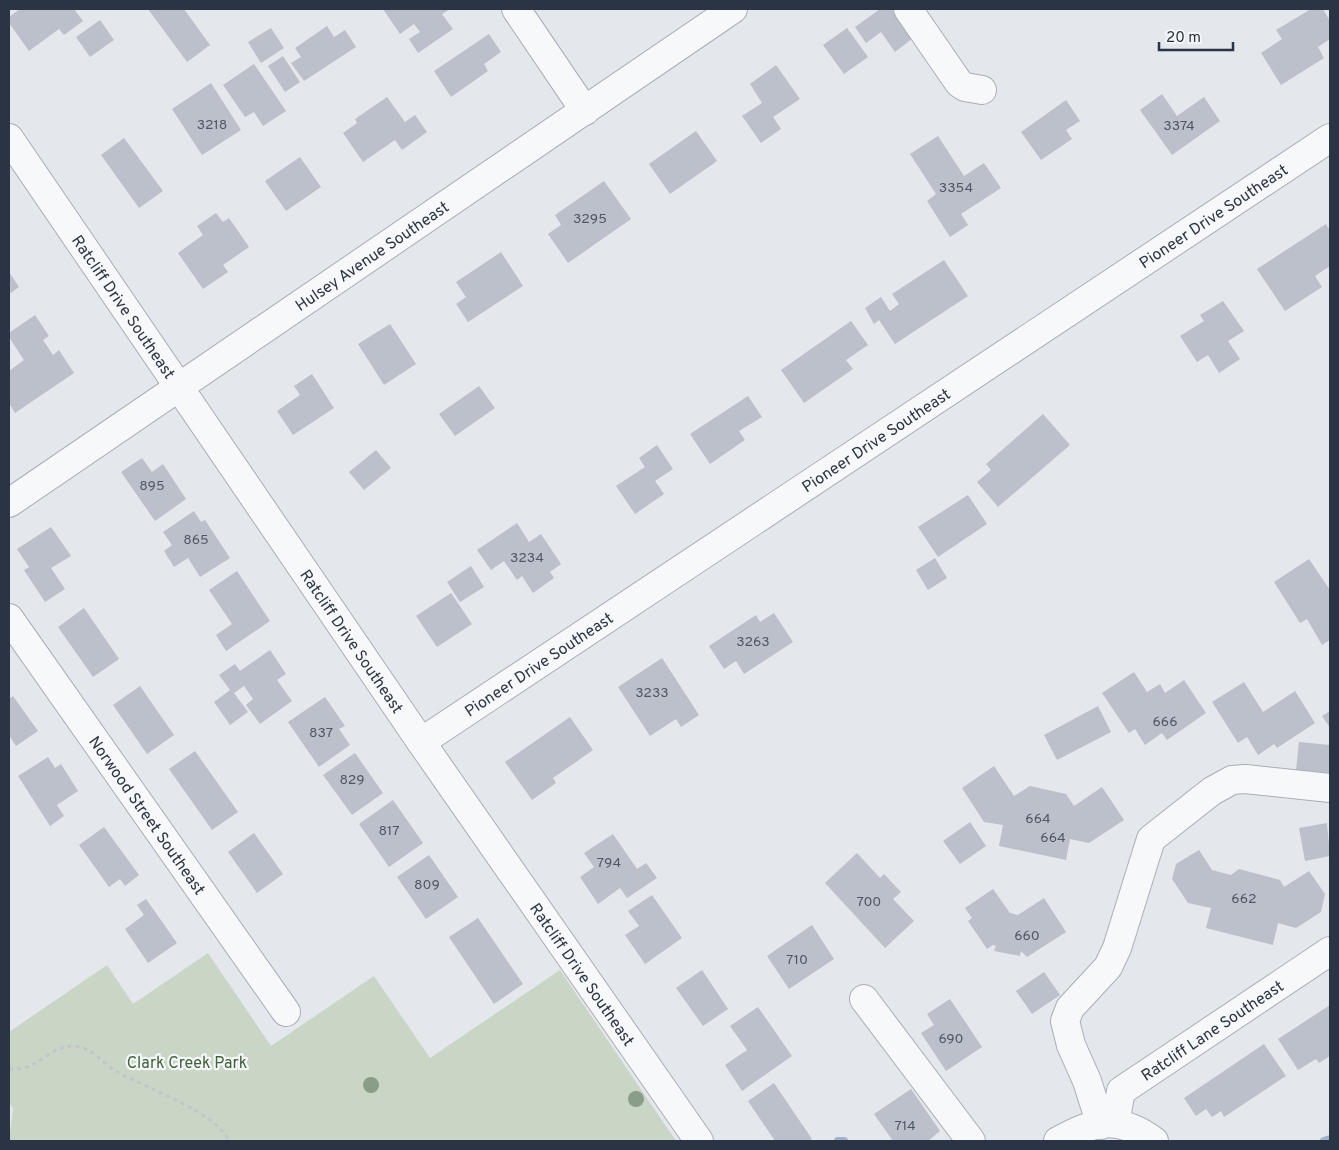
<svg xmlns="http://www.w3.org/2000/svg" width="1339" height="1150" font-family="Overpass,sans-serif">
  <rect width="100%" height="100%" fill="#e4e7ec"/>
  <polygon fill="#c9d6c5" points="208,953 271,1046 374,976 430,1058 560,970 676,1141 9,1141 13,1109 9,1102 9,1032 107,965 133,1004"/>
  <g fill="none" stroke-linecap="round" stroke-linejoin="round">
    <g stroke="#9fb4cc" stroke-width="8">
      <polyline points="838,1141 844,1141"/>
      <polyline points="1324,1141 1330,1139"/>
    </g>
  </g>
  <g fill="#bbc0ca">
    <polygon points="20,9 74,9 83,21 64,35 59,29 29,51 9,23 9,17"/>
    <polygon points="148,9 184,9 210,45 187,62"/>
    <polygon points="383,9 450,9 442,14 453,29 418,53 409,39 420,32 414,24 400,34"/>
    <polygon points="880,9 892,9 913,38 895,52 881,32 866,43 855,27"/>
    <polygon points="1311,9 1323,9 1330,21 1330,39 1318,47 1324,58 1281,85 1261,53 1282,39 1276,30"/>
    <polygon points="100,20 114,40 90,57 76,37"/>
    <polygon points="327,26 334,37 345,30 356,47 304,81 291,63 301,57 295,48"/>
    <polygon points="271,28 284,48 261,63 248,42"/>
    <polygon points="847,28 868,57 844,74 823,45"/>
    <polygon points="489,34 501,52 484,64 488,71 451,97 434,71"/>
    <polygon points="283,56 300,82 285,92 268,66"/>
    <polygon points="254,64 286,111 263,126 254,112 245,117 223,85"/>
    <polygon points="776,65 800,99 773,117 781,129 761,143 742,116 762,103 750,84"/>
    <polygon points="211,83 241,130 202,155 172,109"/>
    <polygon points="1162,94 1177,116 1204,97 1220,121 1172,155 1140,110"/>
    <polygon points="387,97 405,122 415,115 427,132 402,150 395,140 363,162 343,133 357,123 355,119"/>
    <polygon points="1066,100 1080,121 1066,130 1072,139 1041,160 1021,132"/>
    <polygon points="696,131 717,161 670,194 649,164"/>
    <polygon points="938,136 964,176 984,163 1001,188 961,214 968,225 950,237 927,201 936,194 910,154"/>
    <polygon points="124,138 163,191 139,208 101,155"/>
    <polygon points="300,157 321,187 286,211 265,181"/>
    <polygon points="604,181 631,219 568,263 548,234 561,225 555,215"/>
    <polygon points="216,213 223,222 229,218 249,247 223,265 228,272 203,289 178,253 203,235 197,226"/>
    <polygon points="1326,224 1330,231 1330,266 1315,276 1322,287 1285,311 1257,269"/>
    <polygon points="501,252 523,286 468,322 456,304 466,297 456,282"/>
    <polygon points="944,260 968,296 895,344 879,320 874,324 865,308 881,297 890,311 899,304 892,294"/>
    <polygon points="9,272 19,287 9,294"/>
    <polygon points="1223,301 1244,331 1228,341 1240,359 1219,373 1208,355 1197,362 1180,336 1204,321 1200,315"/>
    <polygon points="35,315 49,336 43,340 53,355 59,350 74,373 15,413 9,403 9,371 24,360 9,337 9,333"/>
    <polygon points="851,321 868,345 846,360 853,369 804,403 781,370"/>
    <polygon points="390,324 416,364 384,385 358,344"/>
    <polygon points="312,374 334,408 293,435 277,411 300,395 294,386"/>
    <polygon points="479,386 495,408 455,436 439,414"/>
    <polygon points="748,396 762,417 739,431 745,440 710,464 690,434"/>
    <polygon points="1043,414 1070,445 998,507 977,482 991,470 986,464"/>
    <polygon points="657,445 673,469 655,481 664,494 635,514 616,486 645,467 639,458"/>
    <polygon points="376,450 391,468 364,490 349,472"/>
    <polygon points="142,458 152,472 163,464 186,499 155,521 121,472"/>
    <polygon points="968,495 987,524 938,557 918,527"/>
    <polygon points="194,511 201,522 205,520 230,558 200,577 188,558 174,567 164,551 172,545 163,532"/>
    <polygon points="517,523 529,542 541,534 561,564 550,572 554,578 533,593 522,576 517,580 504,561 491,570 477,550"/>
    <polygon points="51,527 71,556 51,568 65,589 45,602 24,570 29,567 17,549"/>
    <polygon points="935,558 947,578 928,590 916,570"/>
    <polygon points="1309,559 1330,590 1330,640 1322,645 1307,619 1300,623 1274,582"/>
    <polygon points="471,566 484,587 460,602 447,582"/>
    <polygon points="237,571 270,621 226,651 216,635 232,624 209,590"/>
    <polygon points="451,593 472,624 437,647 416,616"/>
    <polygon points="84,608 119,659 93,677 58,627"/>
    <polygon points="774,613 793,642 744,674 736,661 724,669 709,646 756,615 760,622"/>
    <polygon points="270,650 286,674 277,680 292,701 260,724 246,705 253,699 244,686 234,693 248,712 230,725 214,702 230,690 219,675 235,664 240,671"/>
    <polygon points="662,658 699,715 681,727 676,719 650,736 618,687"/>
    <polygon points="1134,672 1147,692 1160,684 1165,693 1184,680 1206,713 1167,740 1162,733 1145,745 1135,729 1129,733 1102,693"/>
    <polygon points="1244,682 1263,712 1295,691 1315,723 1277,748 1274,744 1258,755 1247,737 1238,743 1212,702"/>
    <polygon points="140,686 174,735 147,754 113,705"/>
    <polygon points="13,696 38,731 16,746 9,735 9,699"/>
    <polygon points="325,697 345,726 339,729 350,745 319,767 288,722"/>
    <polygon points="1098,706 1111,732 1057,760 1044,735"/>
    <polygon points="1330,711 1330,728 1322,716"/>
    <polygon points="570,717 593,750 553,778 556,783 532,800 505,762"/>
    <polygon points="1299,742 1330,745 1329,773 1296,770"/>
    <polygon points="195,751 238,812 212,830 169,769"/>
    <polygon points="355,753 383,793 352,815 323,775"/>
    <polygon points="48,757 55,768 61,764 78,791 57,805 64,816 50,826 18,776"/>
    <polygon points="994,766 1014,796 1030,786 1066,794 1074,806 1102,787 1124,820 1089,843 1070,839 1066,860 999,846 1003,825 984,822 962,788"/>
    <polygon points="393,800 423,843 389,867 359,824"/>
    <polygon points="970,822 986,846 960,864 943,841"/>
    <polygon points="1327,823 1330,856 1305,861 1299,828"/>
    <polygon points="104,827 139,875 125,886 120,879 109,887 79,845"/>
    <polygon points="254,833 283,874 257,893 228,852"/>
    <polygon points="613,834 637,869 646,863 657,878 627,898 620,888 598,904 580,877 594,867 584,853"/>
    <polygon points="1199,850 1212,870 1231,875 1239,869 1280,880 1284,887 1309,871 1325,894 1321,912 1296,928 1278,923 1273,945 1206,928 1211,908 1188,903 1172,879 1176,864"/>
    <polygon points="857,853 880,878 884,874 901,892 893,899 914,921 885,948 825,883"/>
    <polygon points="429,855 458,897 426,919 397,877"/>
    <polygon points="993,889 1010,913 1018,915 1044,898 1066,932 1027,957 1021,951 1020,956 994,951 996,946 993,945 987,949 968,921 972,918 965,908"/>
    <polygon points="652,895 682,938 645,964 625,935 639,926 628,911"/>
    <polygon points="146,899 177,943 148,963 125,929 144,915 137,905"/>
    <polygon points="478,918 523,984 494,1004 449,937"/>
    <polygon points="812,925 834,959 789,989 767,956"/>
    <polygon points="702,970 728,1009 703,1026 676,988"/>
    <polygon points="1044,972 1060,995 1032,1014 1016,991"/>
    <polygon points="950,999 982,1047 946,1071 921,1033 934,1025 927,1014"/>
    <polygon points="1330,1005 1330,1056 1319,1063 1316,1059 1298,1070 1278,1039"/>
    <polygon points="758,1007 792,1056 742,1091 725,1065 747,1050 730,1026"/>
    <polygon points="1264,1044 1286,1076 1224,1117 1221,1111 1212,1117 1206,1109 1196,1116 1184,1098"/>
    <polygon points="774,1083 812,1139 809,1141 775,1141 748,1101"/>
    <polygon points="911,1089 940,1131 928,1141 893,1141 874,1114"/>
  </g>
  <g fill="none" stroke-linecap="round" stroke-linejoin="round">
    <defs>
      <g id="minor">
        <polyline points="516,9 585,111"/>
        <polyline points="908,9 959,83 965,87 982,90"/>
        <path id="s1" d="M9,138L421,742L699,1141"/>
        <path id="s2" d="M9,503L733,9"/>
        <path id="s3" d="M9,618L286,1012"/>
        <path id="s4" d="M421,742L1330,138"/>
        <polyline points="864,999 971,1141"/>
        <path id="s5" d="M1115,1123L1121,1091L1330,951"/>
        <polyline points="1101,1125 1087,1081 1071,1045 1065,1021 1070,1008 1108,967 1117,948 1151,839 1212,791 1232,780 1245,779 1330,788"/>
        <path d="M1058,1141C1096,1120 1118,1115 1154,1141"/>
      </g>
    </defs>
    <use href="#minor" stroke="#a9aeb7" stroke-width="30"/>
    <path stroke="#c2c5cb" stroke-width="3" stroke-dasharray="4 4" stroke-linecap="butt" d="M9,1069C39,1072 48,1045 75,1046C91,1047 102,1062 114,1070C144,1087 177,1098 206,1117C215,1123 224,1132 230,1141"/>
    <use href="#minor" stroke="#f7f8fa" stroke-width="28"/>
  </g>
  <g fill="#899d89">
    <circle cx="371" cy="1085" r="8"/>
    <circle cx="636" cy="1099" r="8"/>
  </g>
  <g text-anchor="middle" stroke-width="4.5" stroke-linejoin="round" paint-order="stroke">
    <g font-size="14" fill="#4f5766">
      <text x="212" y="129">3218</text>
      <text x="1179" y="130">3374</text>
      <text x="956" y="192">3354</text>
      <text x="590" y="223">3295</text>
      <text x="152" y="490">895</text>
      <text x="196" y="544">865</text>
      <text x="527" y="562">3234</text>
      <text x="753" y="646">3263</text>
      <text x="652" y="697">3233</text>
      <text x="1165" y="726">666</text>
      <text x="321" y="737">837</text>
      <text x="352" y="784">829</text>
      <text x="1038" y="823">664</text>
      <text x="389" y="835">817</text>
      <text x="1053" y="842">664</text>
      <text x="609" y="867">794</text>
      <text x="427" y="889">809</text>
      <text x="1244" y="903">662</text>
      <text x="869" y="906">700</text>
      <text x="1027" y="940">660</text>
      <text x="797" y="964">710</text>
      <text x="951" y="1043">690</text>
      <text x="905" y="1130">714</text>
    </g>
    <g font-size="16" fill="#2b3445" stroke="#f4f6f9">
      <text dy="6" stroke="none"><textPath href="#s4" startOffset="951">Pioneer Drive Southeast</textPath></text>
      <text dy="6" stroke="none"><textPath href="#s2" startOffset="439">Hulsey Avenue Southeast</textPath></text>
      <text dy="6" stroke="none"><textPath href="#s1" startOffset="204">Ratcliff Drive Southeast</textPath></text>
      <text dy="6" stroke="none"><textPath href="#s4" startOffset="546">Pioneer Drive Southeast</textPath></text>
      <text dy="6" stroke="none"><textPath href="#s1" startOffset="609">Ratcliff Drive Southeast</textPath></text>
      <text dy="6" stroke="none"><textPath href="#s4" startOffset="141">Pioneer Drive Southeast</textPath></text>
      <text dy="6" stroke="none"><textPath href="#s3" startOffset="241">Norwood Street Southeast</textPath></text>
      <text dy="6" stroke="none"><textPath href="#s1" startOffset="1014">Ratcliff Drive Southeast</textPath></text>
      <text dy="6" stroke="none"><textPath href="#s5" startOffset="142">Ratcliff Lane Southeast</textPath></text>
    </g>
    <g font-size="16" fill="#3f6138" stroke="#f4f6f9">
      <text x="187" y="1068">Clark Creek Park</text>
    </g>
  </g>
  <rect width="1339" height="1150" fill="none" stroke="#2b3445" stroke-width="20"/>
  <path d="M1159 42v8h74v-8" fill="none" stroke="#2b3445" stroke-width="2.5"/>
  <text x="1166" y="42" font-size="15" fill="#2b3445" stroke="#f4f6f9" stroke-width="4" paint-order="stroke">20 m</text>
</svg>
